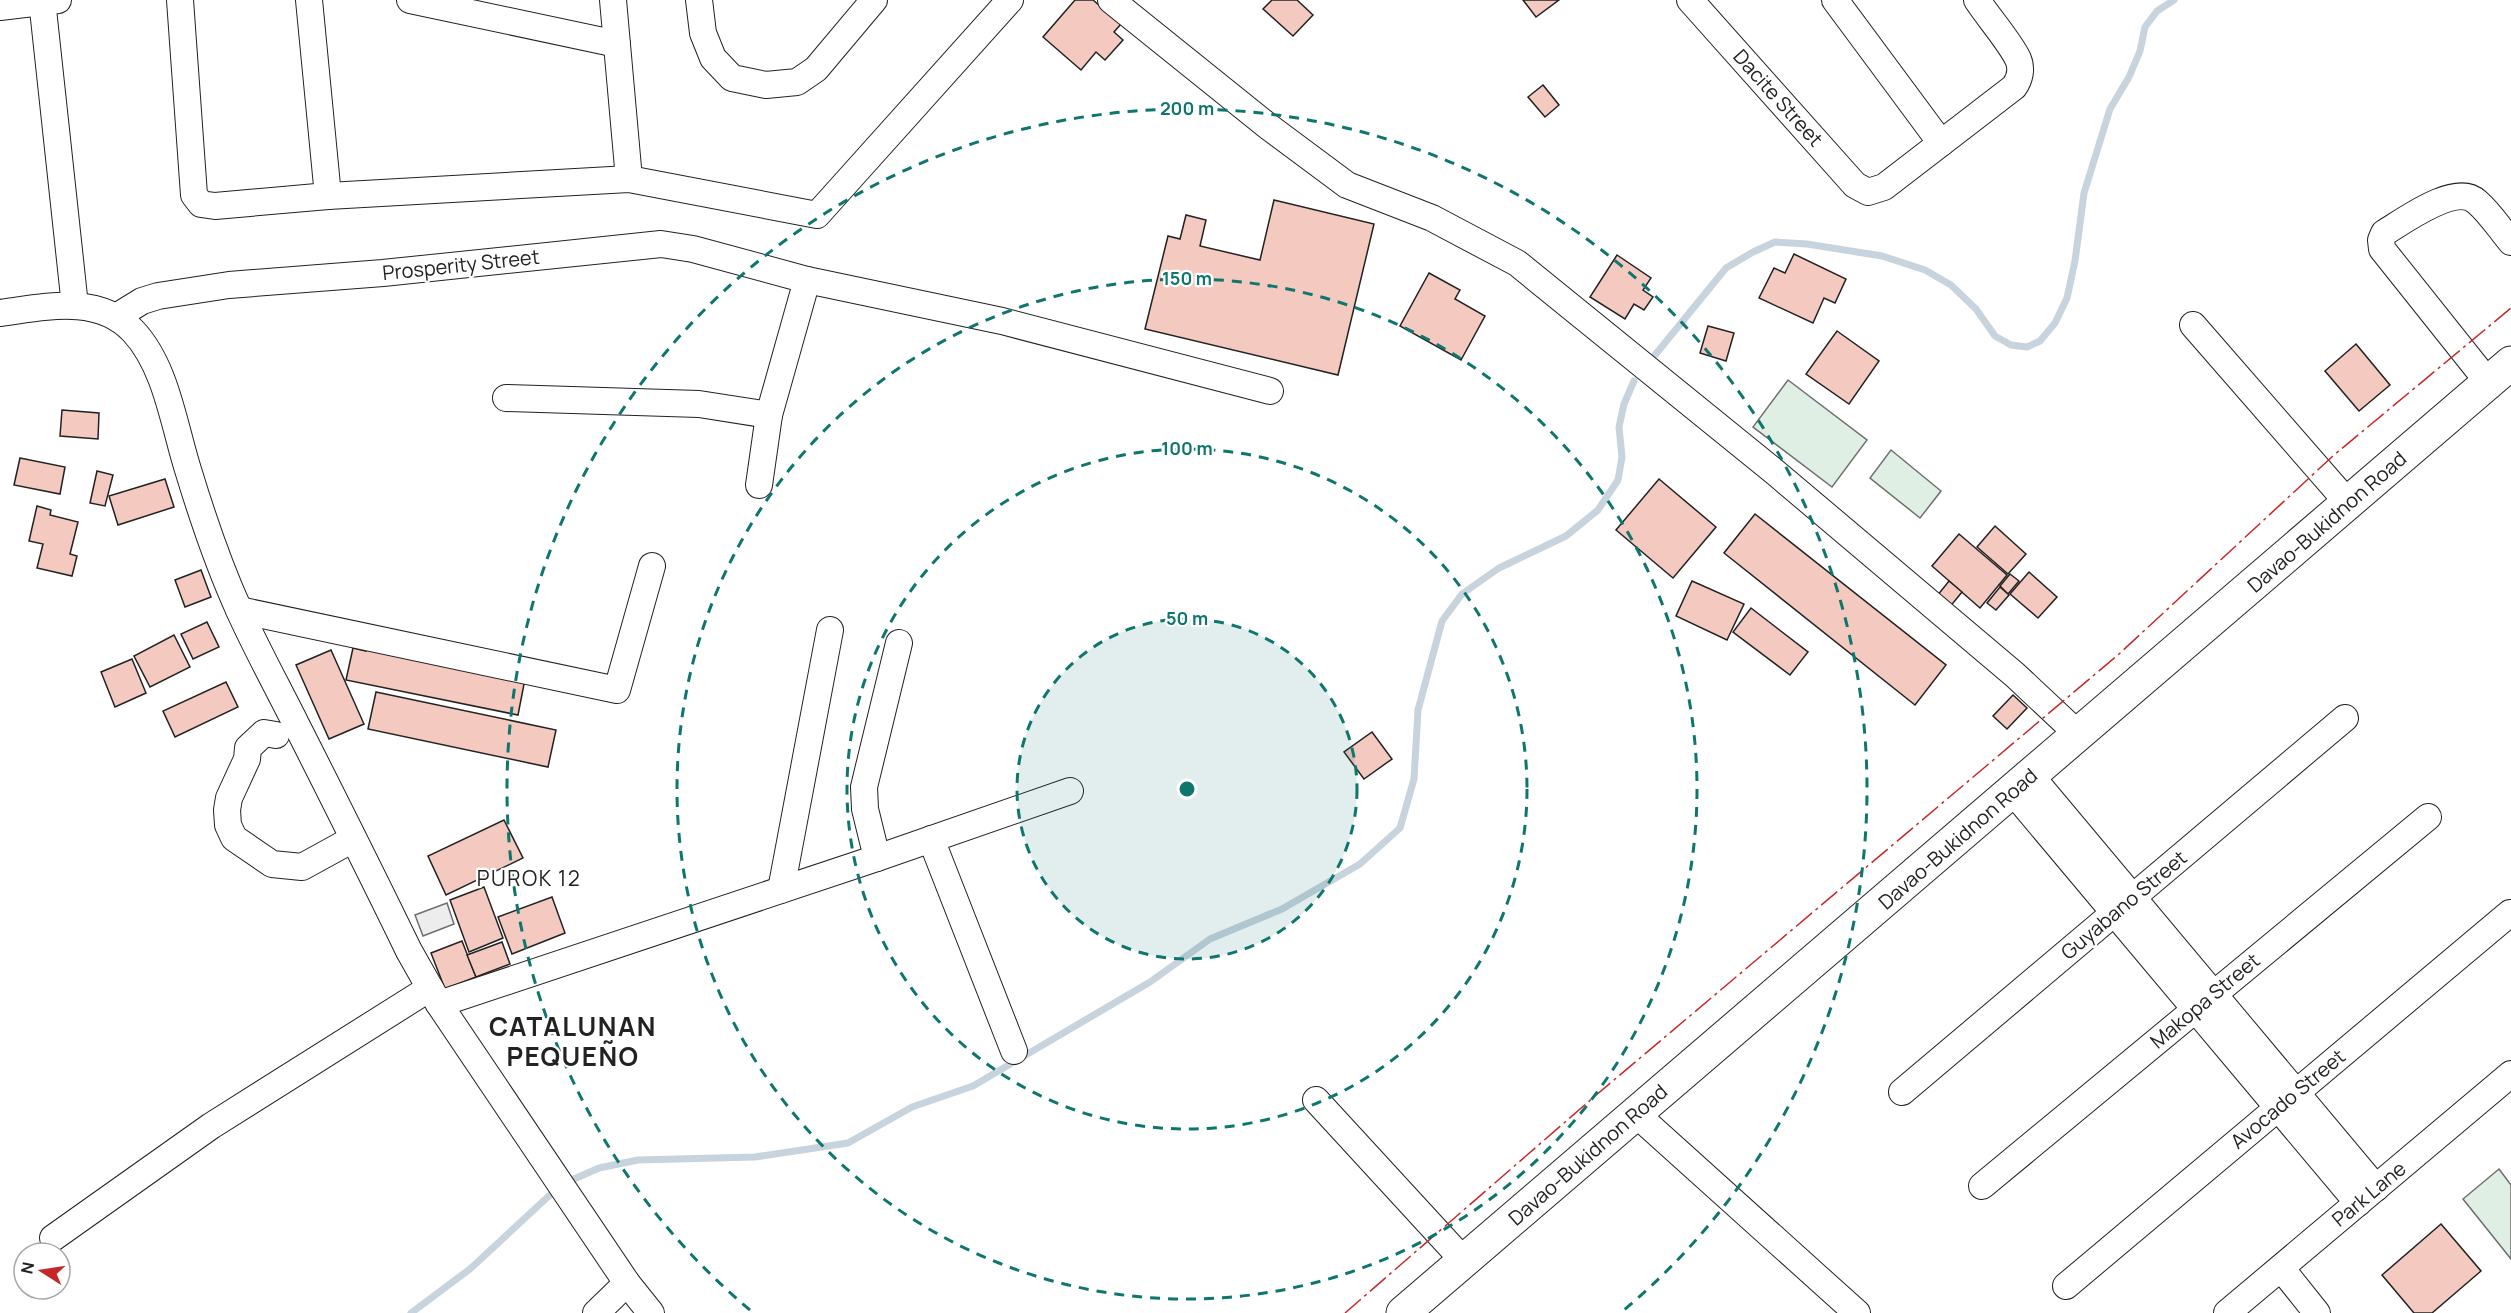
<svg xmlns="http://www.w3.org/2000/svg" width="2511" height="1313" font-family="Manrope,sans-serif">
  <rect width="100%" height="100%" fill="#fff"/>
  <g fill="#e0efe3" stroke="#6f6f6f" stroke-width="1.5">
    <polygon points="1788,380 1867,440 1832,487 1753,427"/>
    <polygon points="1891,450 1941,491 1920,518 1870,478"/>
    <polygon points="2499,1169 2511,1185 2511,1259 2463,1199"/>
  </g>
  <polygon fill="#ededed" stroke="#6f6f6f" stroke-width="1.5" points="447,903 454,924 423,936 415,915"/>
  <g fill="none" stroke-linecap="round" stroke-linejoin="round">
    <g stroke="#c7d3dd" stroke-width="7">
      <polyline points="1655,355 1726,268 1753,252 1775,242 1807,244 1882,256 1925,270 1951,285 1976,309 1995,336 2011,345 2027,347 2040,341 2055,323 2067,298 2075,261 2084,193 2110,109 2129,77 2140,51 2145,27 2157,11 2174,0"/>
      <polyline points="574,1179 599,1168 638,1160 755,1157 848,1143 912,1107 973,1086 1150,982 1210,939 1282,909 1360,864 1400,828 1414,779 1418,710 1442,621 1462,594 1499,568 1566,536 1598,510 1618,480 1622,457 1619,427 1624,404 1634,381"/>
      <polyline points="411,1313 470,1269 551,1194"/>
    </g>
  </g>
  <g fill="#f3c9c0" stroke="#222" stroke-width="1.5">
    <polygon points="1075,0 1093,0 1121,24 1114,32 1123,40 1105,60 1096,52 1081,70 1043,37"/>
    <polygon points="1272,0 1297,0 1313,15 1293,36 1263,9"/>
    <polygon points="1523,0 1559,0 1536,17"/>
    <polygon points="1543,85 1559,105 1545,117 1528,97"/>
    <polygon points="1274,200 1374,224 1338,375 1145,329 1168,236 1180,239 1186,215 1206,220 1200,246 1260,260"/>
    <polygon points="1794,254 1846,279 1835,303 1824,298 1813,323 1759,298 1774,268 1785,273"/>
    <polygon points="1617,255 1651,278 1643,290 1653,297 1644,310 1634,304 1625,319 1590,297"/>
    <polygon points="1429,273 1460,290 1455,299 1485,316 1461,360 1400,326"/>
    <polygon points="1708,326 1734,333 1726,361 1700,353"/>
    <polygon points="1837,331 1879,361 1849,404 1806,374"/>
    <polygon points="2356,344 2390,385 2359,411 2325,371"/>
    <polygon points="62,410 99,413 98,439 60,436"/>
    <polygon points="20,458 65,467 60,494 14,485"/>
    <polygon points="97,471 113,475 105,506 90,503"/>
    <polygon points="165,479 174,507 118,525 109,496"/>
    <polygon points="1659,479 1716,527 1673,578 1616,530"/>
    <polygon points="37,506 51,510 50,515 78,522 70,554 77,556 72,576 37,568 43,544 29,541"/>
    <polygon points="1755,514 1946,665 1915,705 1724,553"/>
    <polygon points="1995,526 2026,554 2008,574 1977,547"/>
    <polygon points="1959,534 2007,575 1980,608 1932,566"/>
    <polygon points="201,570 211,597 185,607 175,580"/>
    <polygon points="2029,572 2057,597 2038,618 2010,594"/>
    <polygon points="2010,574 2019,581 2008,594 2000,586"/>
    <polygon points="1692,581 1744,604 1727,640 1676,616"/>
    <polygon points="1949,581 1962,592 1949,608 1937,596"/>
    <polygon points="2000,587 2009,595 1996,610 1987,603"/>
    <polygon points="1751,608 1808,652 1790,675 1733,632"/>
    <polygon points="207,622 219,647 193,659 181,634"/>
    <polygon points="174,635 190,667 150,687 134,656"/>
    <polygon points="367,646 525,679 518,715 346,680 353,648 366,651"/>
    <polygon points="331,650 364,724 329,739 296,665"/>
    <polygon points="132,659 146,693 115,707 101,672"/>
    <polygon points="226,682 238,707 175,737 163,711"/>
    <polygon points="376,692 556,730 548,767 368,729"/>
    <polygon points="2013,695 2027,708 2007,729 1993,716"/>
    <polygon points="1372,732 1392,759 1364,779 1344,752"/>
    <polygon points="504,820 523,858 446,895 428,856"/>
    <polygon points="484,887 503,938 469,952 450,900"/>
    <polygon points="552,897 565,933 512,954 498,917"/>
    <polygon points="462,941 476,977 445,989 431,953"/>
    <polygon points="502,942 510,964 476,977 467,955"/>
    <polygon points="2441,1224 2481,1271 2432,1313 2414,1313 2382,1275"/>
  </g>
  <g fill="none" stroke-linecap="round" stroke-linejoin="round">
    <defs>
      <g id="minor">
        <polyline points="42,0 75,306"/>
        <polyline points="180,0 194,195 201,204 215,206 328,196 629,179 817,215 1010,0"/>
        <polyline points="309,0 328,196"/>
        <polyline points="410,0 617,44"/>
        <polyline points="613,0 629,179"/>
        <polyline points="699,0 703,33 713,58 732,78 766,85 797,82 816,69 874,0"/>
        <polyline points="1111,0 1269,127 1347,185 1432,218 1517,263 1776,473 2015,675 2079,735"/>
        <path d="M1690,0L1855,185L1868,192L1884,187L2014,87C2020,79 2022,68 2018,59C2010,42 1988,17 1977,0"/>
        <polyline points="1835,0 1941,143"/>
        <polyline points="0,7 58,0"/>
        <path d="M0,313C45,307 98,294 133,331C167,367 174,427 189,473C203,519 219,566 239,610C256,648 277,686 296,724C334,799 372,875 409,951L439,1004L627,1283L651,1313"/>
        <polyline points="116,317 142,301 158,296 229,285 383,273 661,244 693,249 807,280 1002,321 1270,391"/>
        <polyline points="2193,325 2349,504"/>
        <path d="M2488,382L2382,249L2381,240L2384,233C2404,221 2456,182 2477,202C2490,213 2500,229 2511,242"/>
        <polyline points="506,398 699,404 769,415"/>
        <polyline points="759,485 769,415 807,280"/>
        <polyline points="239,610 617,690 652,566"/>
        <polyline points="276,735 264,733 248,748 247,759 229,798 227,810 228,825 234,838 272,864 302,867 353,839"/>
        <polyline points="2031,776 2376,1188"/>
        <polyline points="2013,792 2358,1203"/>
        <polyline points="931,839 1014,1051"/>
        <polyline points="877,858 865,809 864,787 899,643"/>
        <polyline points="781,890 830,630"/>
        <polyline points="439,1004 877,858 1070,791"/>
        <polyline points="1902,1092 2345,718"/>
        <polyline points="1316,1100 1464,1261"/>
        <polyline points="1636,1114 1857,1313"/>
        <polyline points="1982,1186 2428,817"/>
        <polyline points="53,1238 211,1126 430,988"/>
        <polyline points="2281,1268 2317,1313"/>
        <polyline points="2066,1286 2510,913"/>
        <polyline points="596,1313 627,1283"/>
        <polyline points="2227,1313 2511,1074"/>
      </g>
      <polyline id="highway" points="1403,1313 2511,363"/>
    </defs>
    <use href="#minor" stroke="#222" stroke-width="28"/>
    <use href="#highway" stroke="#222" stroke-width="35"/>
    <use href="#minor" stroke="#fff" stroke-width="26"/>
    <use href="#highway" stroke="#fff" stroke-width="33"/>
    <polyline stroke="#c62828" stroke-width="1.5" stroke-dasharray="21 4.5 3 4.5" stroke-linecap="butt" points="1345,1313 1595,1096 2119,654 2334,455 2511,308"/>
  </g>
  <circle cx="1187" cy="789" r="170" fill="#0f766e" fill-opacity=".12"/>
  <g fill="none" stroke="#0f766e" stroke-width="3" stroke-dasharray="10 8">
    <circle cx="1187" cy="789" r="170"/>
    <circle cx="1187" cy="789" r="340"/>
    <circle cx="1187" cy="789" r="510"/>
    <path d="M750 1310A680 680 0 1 1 1624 1310"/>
  </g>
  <g text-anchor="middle" stroke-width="4.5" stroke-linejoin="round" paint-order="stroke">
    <g font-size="20" fill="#222" stroke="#fff">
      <text transform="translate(1778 98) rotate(48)" y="7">Dacite Street</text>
      <text transform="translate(461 265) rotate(-6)" y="7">Prosperity Street</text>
      <text transform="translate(2327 522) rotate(-41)" y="7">Davao-Bukidnon Road</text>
      <text transform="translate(1958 839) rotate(-41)" y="7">Davao-Bukidnon Road</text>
      <text transform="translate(2124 905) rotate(-40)" y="7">Guyabano Street</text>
      <text transform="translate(2205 1001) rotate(-40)" y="7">Makopa Street</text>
      <text transform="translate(2288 1099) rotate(-40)" y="7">Avocado Street</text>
      <text transform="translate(1588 1155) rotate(-41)" y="7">Davao-Bukidnon Road</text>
      <text transform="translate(2369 1194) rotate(-40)" y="7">Park Lane</text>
    </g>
    <g font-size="21" letter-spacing="1.5" fill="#222" stroke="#fff">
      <text x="529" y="886">PUROK 12</text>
    </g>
    <g font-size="26" font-weight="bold" letter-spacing="1.5" fill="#222" stroke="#fff">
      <text x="573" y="1036">CATALUNAN<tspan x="573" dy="30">PEQUEÑO</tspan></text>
    </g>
  </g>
  <circle cx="1187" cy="789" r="9" fill="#0f766e" stroke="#fff" stroke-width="3"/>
  <g font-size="18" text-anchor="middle" font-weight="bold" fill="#0f766e" stroke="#fff" stroke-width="4.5" stroke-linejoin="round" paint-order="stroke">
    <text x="1187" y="115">200 m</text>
    <text x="1187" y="285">150 m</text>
    <text x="1187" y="455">100 m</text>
    <text x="1187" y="625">50 m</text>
  </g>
  <g transform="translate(42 1271) rotate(282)"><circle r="28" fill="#ffffff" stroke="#a7a7a7" stroke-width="1.5"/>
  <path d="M0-4.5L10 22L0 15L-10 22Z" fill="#c62828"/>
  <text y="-9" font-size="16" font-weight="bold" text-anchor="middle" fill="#222222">N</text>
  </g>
</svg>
